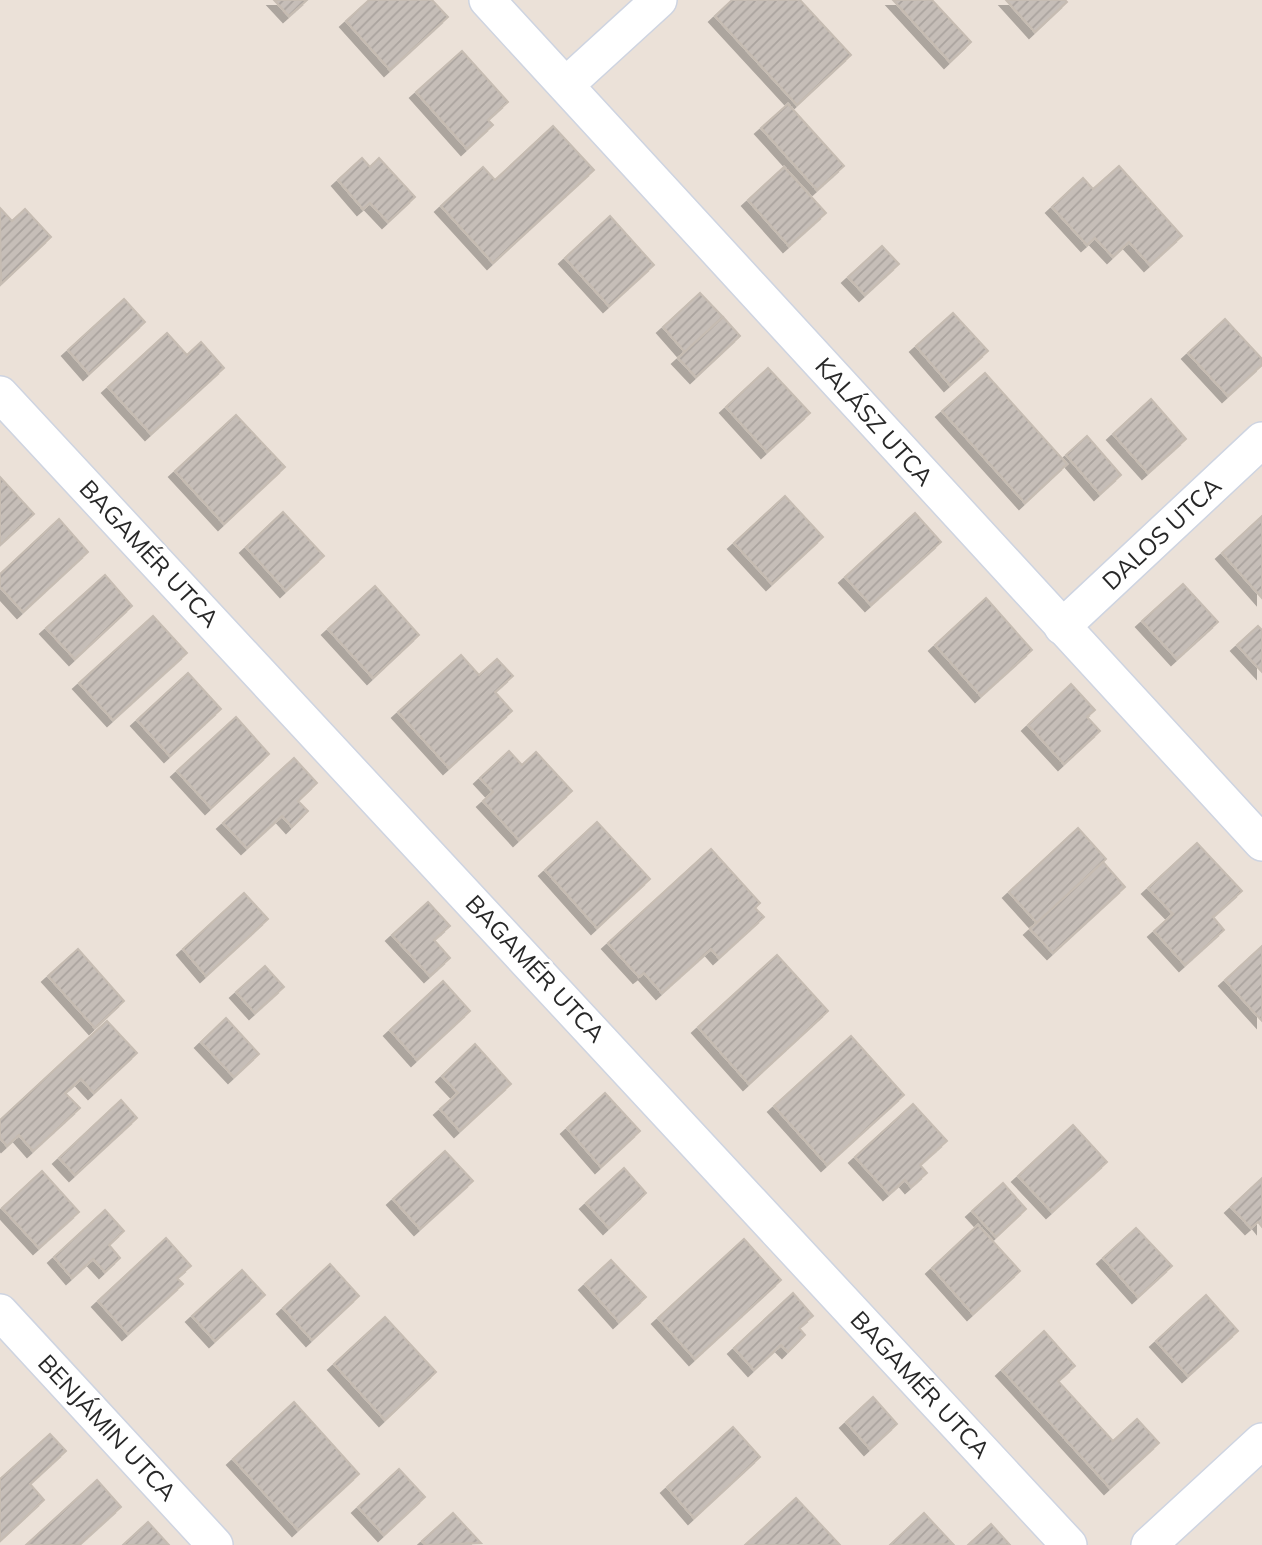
<svg xmlns="http://www.w3.org/2000/svg" width="1262" height="1545" font-family="Mulish,sans-serif">
  <defs>
    <pattern id="building-hatch" width="6" height="6" patternUnits="userSpaceOnUse" patternTransform="scale(1.75)"><rect width="6" height="6" fill="#c6beb8"/><path d="M-1 1l2-2M0 6l6-6M5 7l2-2" fill="none" stroke="#aaa39e"/></pattern>
    <filter id="shadow"><feDropShadow dx="-6" dy="6" stdDeviation="0" flood-color="#0004"/></filter>
  </defs>
  <rect width="100%" height="100%" fill="#ebe1d8"/>
  <g fill="url(#building-hatch)" stroke="#c6bcb2" stroke-width="2" filter="url(#shadow)">
    <polygon points="274,0 307,0 289,16"/>
    <polygon points="369,0 432,0 448,17 390,70 346,21"/>
    <polygon points="732,0 800,0 851,55 797,105 715,16"/>
    <polygon points="893,0 932,0 971,42 950,62"/>
    <polygon points="1006,0 1065,0 1067,2 1035,32"/>
    <polygon points="462,51 508,102 488,120 493,125 467,149 416,92"/>
    <polygon points="788,104 844,166 817,190 761,128"/>
    <polygon points="553,126 594,170 493,263 441,206 483,167 495,180"/>
    <polygon points="362,158 370,167 379,158 415,197 388,222 370,203 363,209 338,180"/>
    <polygon points="1119,166 1182,236 1150,265 1129,242 1113,257 1095,238 1087,245 1052,207 1083,178 1093,189"/>
    <polygon points="784,167 826,213 789,246 748,200"/>
    <polygon points="0,208 12,221 25,209 51,237 1,284"/>
    <polygon points="610,216 654,265 609,306 565,258"/>
    <polygon points="882,246 899,264 865,295 848,277"/>
    <polygon points="700,293 723,317 685,352 663,327"/>
    <polygon points="124,299 145,322 89,374 68,350"/>
    <polygon points="953,313 988,351 950,385 916,346"/>
    <polygon points="723,317 740,336 696,377 678,358"/>
    <polygon points="1225,319 1262,359 1262,365 1228,396 1188,353"/>
    <polygon points="167,333 187,355 201,342 224,368 151,434 108,387"/>
    <polygon points="768,368 810,413 767,452 726,407"/>
    <polygon points="985,373 1067,464 1025,503 942,411"/>
    <polygon points="1151,399 1186,439 1148,473 1113,434"/>
    <polygon points="236,415 285,467 224,524 175,471"/>
    <polygon points="1087,436 1121,475 1100,494 1066,455"/>
    <polygon points="0,477 34,514 0,545"/>
    <polygon points="785,496 823,537 772,584 734,543"/>
    <polygon points="283,512 324,556 286,591 246,547"/>
    <polygon points="915,513 941,542 871,605 845,577"/>
    <polygon points="1262,516 1262,598 1222,553"/>
    <polygon points="59,519 88,552 23,612 0,587 0,574"/>
    <polygon points="105,575 132,606 75,659 46,628"/>
    <polygon points="1183,584 1218,622 1177,659 1142,621"/>
    <polygon points="375,586 419,635 373,678 328,629"/>
    <polygon points="986,598 1032,650 981,696 935,645"/>
    <polygon points="153,616 187,653 113,720 79,683"/>
    <polygon points="1258,626 1262,630 1262,672 1237,645"/>
    <polygon points="461,655 479,675 497,659 513,676 495,692 512,711 449,768 398,712"/>
    <polygon points="188,673 221,709 170,756 137,720"/>
    <polygon points="1071,684 1095,710 1087,717 1100,731 1064,764 1028,725"/>
    <polygon points="236,717 269,754 211,808 177,771"/>
    <polygon points="509,751 522,765 536,752 572,791 519,840 483,801 493,792 480,778"/>
    <polygon points="294,758 317,783 298,801 308,811 292,827 282,816 247,848 223,823"/>
    <polygon points="597,822 650,879 597,928 545,870"/>
    <polygon points="1078,828 1106,859 1037,923 1009,892"/>
    <polygon points="1197,843 1242,891 1213,917 1224,930 1185,965 1154,931 1173,914 1148,888"/>
    <polygon points="711,849 760,903 755,908 764,917 719,958 711,949 662,993 644,973 639,977 608,943"/>
    <polygon points="1103,862 1125,887 1053,953 1030,929"/>
    <polygon points="244,893 268,919 206,976 183,949"/>
    <polygon points="428,902 450,926 434,940 450,958 430,976 392,935"/>
    <polygon points="1262,946 1262,1021 1225,980"/>
    <polygon points="78,949 124,1001 95,1028 48,976"/>
    <polygon points="777,955 828,1011 749,1084 698,1027"/>
    <polygon points="265,966 284,987 255,1013 236,992"/>
    <polygon points="443,981 470,1011 417,1060 390,1030"/>
    <polygon points="226,1018 259,1054 234,1077 201,1042"/>
    <polygon points="107,1021 137,1053 94,1093 81,1079 65,1093 80,1108 33,1151 19,1135 7,1146 0,1138 0,1120"/>
    <polygon points="851,1036 904,1095 827,1165 774,1106"/>
    <polygon points="475,1044 511,1084 460,1131 440,1109 458,1093 442,1076"/>
    <polygon points="605,1093 640,1131 601,1167 567,1128"/>
    <polygon points="121,1100 137,1118 75,1175 59,1158"/>
    <polygon points="913,1104 947,1141 920,1165 927,1173 911,1187 905,1180 889,1194 855,1157"/>
    <polygon points="1073,1125 1107,1162 1052,1212 1018,1176"/>
    <polygon points="445,1151 473,1181 420,1229 393,1199"/>
    <polygon points="624,1168 646,1193 609,1228 586,1203"/>
    <polygon points="42,1171 79,1212 39,1248 2,1208"/>
    <polygon points="1262,1178 1262,1227 1258,1222 1251,1228 1231,1207"/>
    <polygon points="1003,1183 1026,1209 996,1237 972,1211"/>
    <polygon points="105,1210 124,1231 109,1245 120,1258 105,1272 93,1259 72,1278 54,1257"/>
    <polygon points="978,1225 1020,1271 973,1314 932,1268"/>
    <polygon points="1136,1228 1172,1266 1138,1297 1103,1258"/>
    <polygon points="166,1238 191,1266 177,1278 183,1284 128,1334 98,1301"/>
    <polygon points="744,1239 781,1280 695,1359 658,1318"/>
    <polygon points="611,1260 646,1297 619,1322 585,1284"/>
    <polygon points="330,1264 359,1296 312,1340 283,1308"/>
    <polygon points="242,1270 265,1295 215,1341 192,1316"/>
    <polygon points="793,1293 813,1316 799,1328 805,1335 788,1352 781,1345 754,1370 734,1348"/>
    <polygon points="1206,1295 1238,1331 1188,1376 1156,1341"/>
    <polygon points="385,1317 436,1372 385,1420 334,1364"/>
    <polygon points="1044,1331 1075,1366 1058,1381 1113,1441 1137,1419 1159,1443 1110,1488 1002,1370"/>
    <polygon points="873,1397 897,1424 870,1449 846,1422"/>
    <polygon points="294,1402 359,1474 298,1530 233,1459"/>
    <polygon points="733,1427 760,1457 694,1518 667,1487"/>
    <polygon points="50,1434 66,1451 30,1484 44,1500 0,1541 0,1479"/>
    <polygon points="399,1469 425,1497 384,1535 358,1507"/>
    <polygon points="97,1480 121,1507 79,1545 26,1545"/>
    <polygon points="796,1498 840,1545 745,1545"/>
    <polygon points="453,1513 481,1543 426,1545 422,1541"/>
    <polygon points="924,1513 953,1544 890,1545"/>
    <polygon points="148,1522 169,1545 123,1545"/>
    <polygon points="991,1524 1010,1545 968,1545"/>
  </g>
  <g fill="none" stroke-linecap="round" stroke-linejoin="round">
    <defs>
      <g id="minor">
        <polyline points="487,0 1262,843"/>
        <polyline points="566,85 659,0"/>
        <polyline points="0,394 1069,1545"/>
        <polyline points="1062,627 1262,440"/>
        <polyline points="0,1312 215,1545"/>
        <polyline points="1149,1545 1262,1441"/>
      </g>
    </defs>
    <use href="#minor" stroke="#ced4e1" stroke-width="38"/>
    <use href="#minor" stroke="#fff" stroke-width="35"/>
  </g>
  <g text-anchor="middle" stroke-width="6" stroke-linejoin="round" paint-order="stroke">
    <g font-size="24" fill="#282828" stroke="#fff">
      <text transform="translate(874 422) rotate(48)" y="8">KALÁSZ UTCA</text>
      <text transform="translate(1162 534) rotate(-43)" y="8">DALOS UTCA</text>
      <text transform="translate(149 554) rotate(47)" y="8">BAGAMÉR UTCA</text>
      <text transform="translate(535 969) rotate(47)" y="8">BAGAMÉR UTCA</text>
      <text transform="translate(920 1385) rotate(47)" y="8">BAGAMÉR UTCA</text>
      <text transform="translate(107 1428) rotate(47)" y="8">BENJÁMIN UTCA</text>
    </g>
  </g>
</svg>
